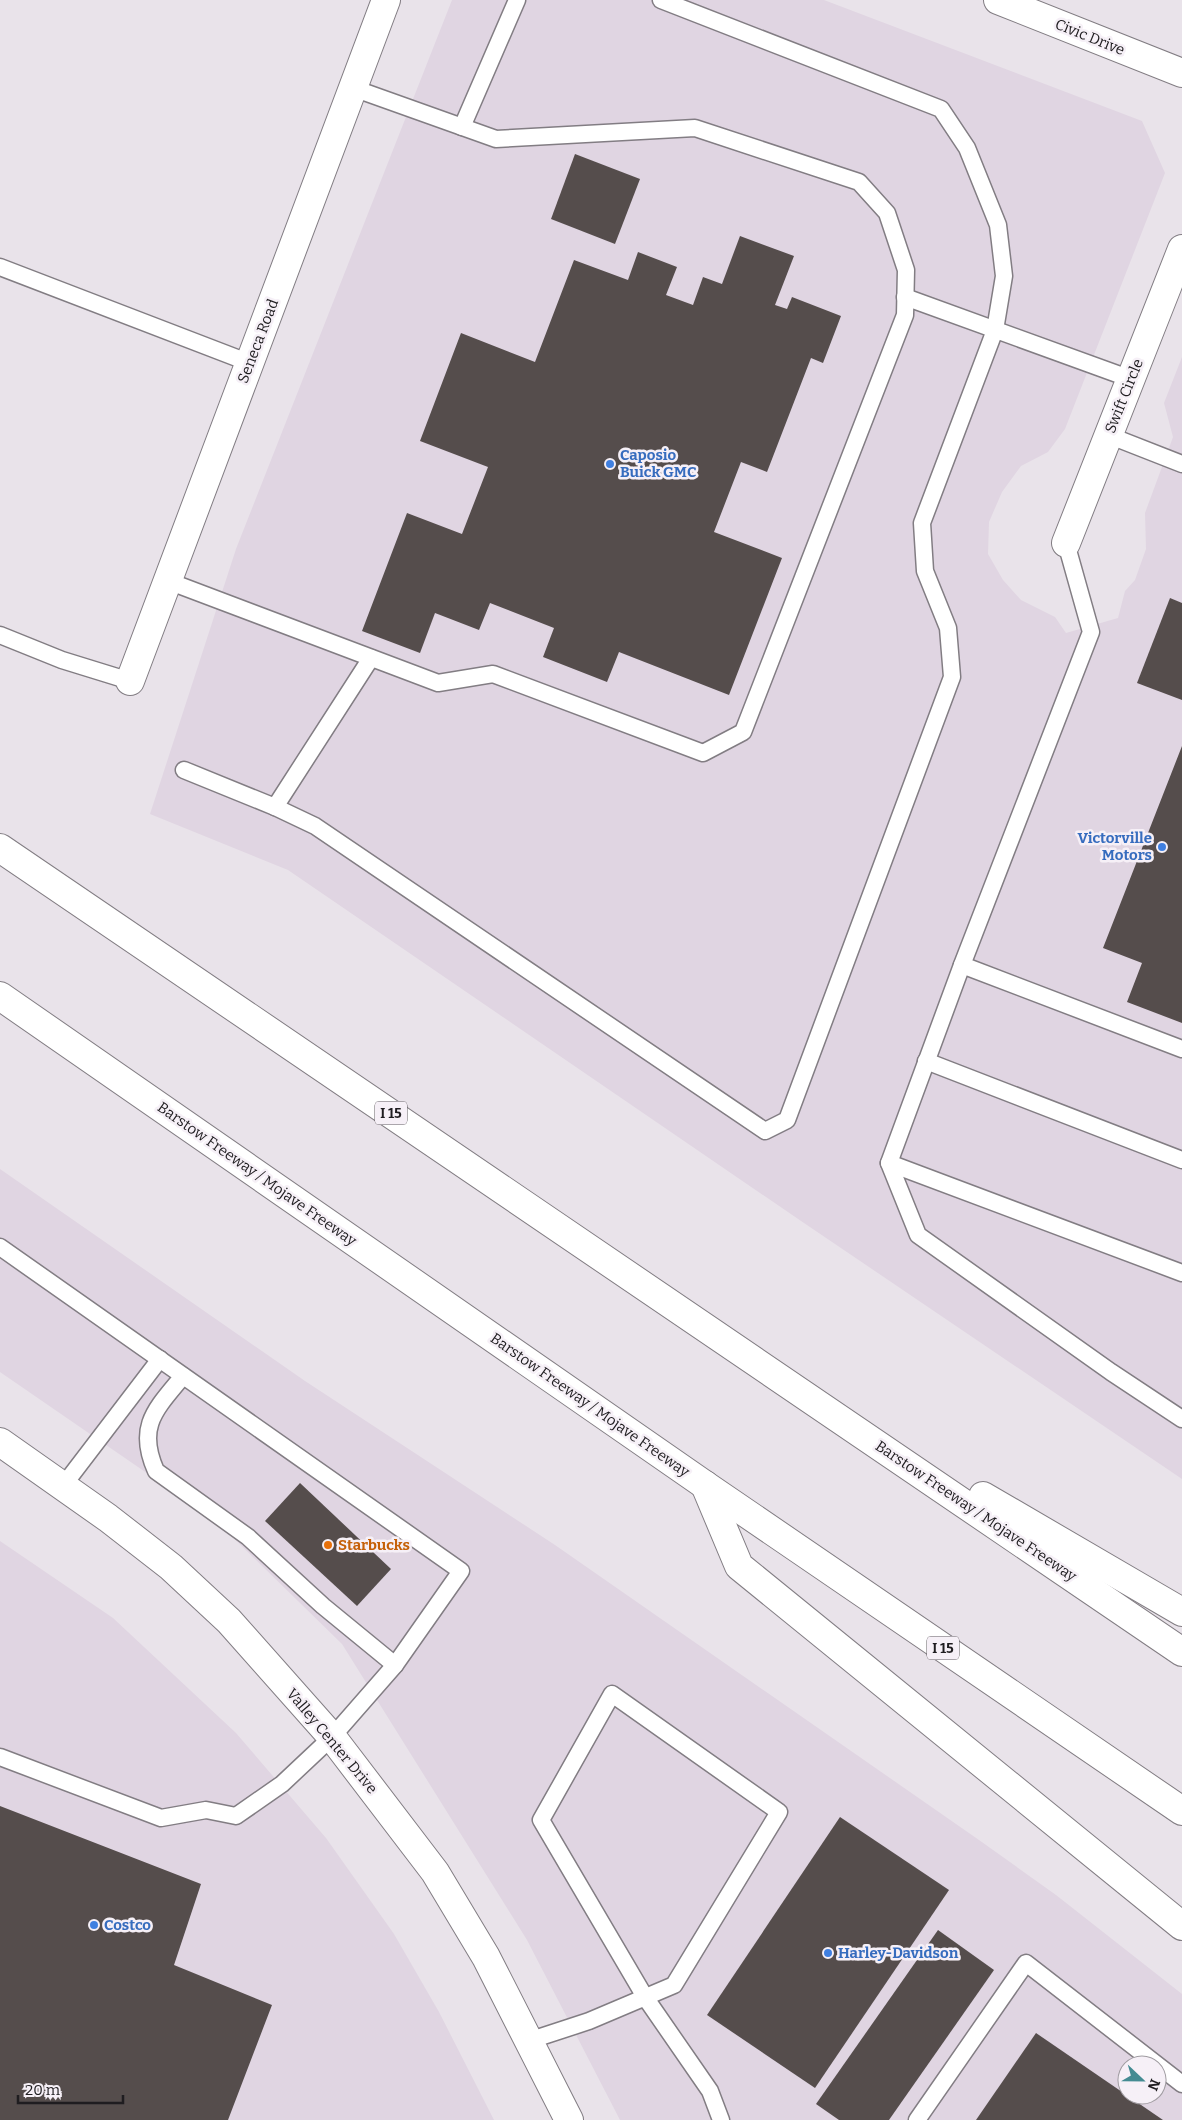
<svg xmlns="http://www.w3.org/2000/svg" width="1182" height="2120" font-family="Bitter,serif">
  <rect width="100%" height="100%" fill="#e9e3ea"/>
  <g fill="#e0d5e2" fill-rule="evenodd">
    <polygon points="452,0 824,0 1142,121 1165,173 1065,429 1048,452 1021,466 1002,492 989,522 988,554 1003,580 1021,600 1055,617 1066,633 1118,618 1125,591 1135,580 1146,549 1145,513 1173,437 1164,403 1182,357 1182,1479 804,1223 288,870 150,814 236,549"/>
    <path d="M0,1169L305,1381L555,1545L979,1840L1056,1895L1182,1994V2120H620L527,1940L342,1644L215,1520L0,1372ZM1127,2065H1157V2095H1127Z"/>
    <polygon points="0,1541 113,1618 236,1733 326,1838 394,1934 439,2012 494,2120 0,2120"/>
  </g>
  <g fill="#554d4c">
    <polygon points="575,154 640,179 615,244 551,219"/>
    <polygon points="740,236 794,256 775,305 787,309 792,297 841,316 823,363 811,358 767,472 741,462 714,532 782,558 729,695 619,652 607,682 543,657 554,628 490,603 479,630 435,613 420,653 362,631 407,513 462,534 488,467 420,441 461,333 535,362 574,260 628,280 638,252 677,267 666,295 693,305 703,277 722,284"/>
    <polygon points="1170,598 1182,603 1182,700 1137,683"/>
    <polygon points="1182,746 1182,1023 1127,1002 1142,963 1103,948"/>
    <polygon points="300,1483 391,1569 357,1606 265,1521"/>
    <polygon points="0,1806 201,1884 174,1965 272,2005 228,2120 0,2120"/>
    <polygon points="840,1817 949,1890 815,2088 707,2015"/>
    <polygon points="938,1930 994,1970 889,2120 839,2120 816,2104"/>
    <polygon points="1036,2033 1163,2120 976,2120"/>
  </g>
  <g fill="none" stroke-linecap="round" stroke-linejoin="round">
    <defs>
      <g id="lane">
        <polyline points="462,127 517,0"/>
        <polyline points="0,267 250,363"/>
        <polyline points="905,297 1131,379"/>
        <polyline points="1108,435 1182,464"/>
        <polyline points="1066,543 1091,632 962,965 1182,1049"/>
        <polyline points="168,581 438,683 493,674 703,753 743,732 905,315 906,270 887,213 859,182 695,128 496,139 353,88"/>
        <polyline points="0,635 62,660 130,681"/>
        <polyline points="184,770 275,807 315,826 765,1131 787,1120 952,677 948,628 925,571 922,523 995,330 1004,276 998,225 967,148 941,109 661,0"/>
        <polyline points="275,807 371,658"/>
        <polyline points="962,965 889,1163 918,1235 1111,1372 1182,1419"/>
        <polyline points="926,1061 1182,1160"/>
        <polyline points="889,1163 1182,1273"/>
        <polyline points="0,1247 461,1571 395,1665 332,1737 282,1784 236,1816 206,1810 161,1818 0,1757"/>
        <path d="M183,1376C156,1409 136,1426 156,1471L248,1537L323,1606L395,1665"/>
        <polyline points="63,1486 160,1359"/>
        <polyline points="528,2041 589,2021 674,1985 779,1812 612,1694 541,1820 645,1997 710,2091 721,2120"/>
        <polyline points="917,2120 1026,1963 1182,2084"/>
      </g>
      <g id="street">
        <polyline points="1066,543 1182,249"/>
        <polyline points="130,681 386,0"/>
      </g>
      <g id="secondary">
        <polyline points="998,0 1182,73"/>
        <polyline points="0,1442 108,1518 171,1567 229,1621 332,1737 435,1872 486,1957 569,2120"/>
      </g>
      <g id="highway">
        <polyline points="0,848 1182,1652"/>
        <polyline points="0,996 705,1485 1182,1811"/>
        <polyline points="705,1485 739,1566 1182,1926"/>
        <polyline points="983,1496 1182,1612"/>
      </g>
    </defs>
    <use href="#lane" stroke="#827d83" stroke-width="19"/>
    <use href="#street" stroke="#827d83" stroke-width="30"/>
    <use href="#secondary" stroke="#827d83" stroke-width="30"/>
    <use href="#highway" stroke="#827d83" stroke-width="30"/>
    <use href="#lane" stroke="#fff" stroke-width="16"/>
    <use href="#street" stroke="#fff" stroke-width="28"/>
    <use href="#secondary" stroke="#fff" stroke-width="28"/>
    <use href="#highway" stroke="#fff" stroke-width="28"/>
  </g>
  <g fill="#3f7fe0" stroke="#f6f0f7" stroke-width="2">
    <circle cx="610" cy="464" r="5"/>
    <circle cx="1162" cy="847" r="5"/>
    <circle cx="94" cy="1925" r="5"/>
    <circle cx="828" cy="1953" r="5"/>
  </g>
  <circle fill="#e8710a" stroke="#f6f0f7" stroke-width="2" cx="328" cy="1545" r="5"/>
  <g text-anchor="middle" stroke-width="5" stroke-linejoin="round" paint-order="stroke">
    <g fill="#f6f0f7" stroke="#605c60" stroke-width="1">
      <rect x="375" y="1101.5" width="32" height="23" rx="4"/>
      <rect x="927" y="1636.5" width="32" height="23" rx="4"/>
    </g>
    <g font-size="14" font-weight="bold" fill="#1f1d20">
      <text x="391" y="1118">I 15</text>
      <text x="943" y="1653">I 15</text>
    </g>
    <g font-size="15" fill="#1f1d20" stroke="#f6f0f7">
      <text transform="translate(1090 37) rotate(22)" y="5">Civic Drive</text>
      <text transform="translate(258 341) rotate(-69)" y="5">Seneca Road</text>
      <text transform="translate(1124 396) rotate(-68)" y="5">Swift Circle</text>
      <text transform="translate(257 1174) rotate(35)" y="5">Barstow Freeway / Mojave Freeway</text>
      <text transform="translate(590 1405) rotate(35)" y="5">Barstow Freeway / Mojave Freeway</text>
      <text transform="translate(976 1511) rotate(34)" y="5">Barstow Freeway / Mojave Freeway</text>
      <text transform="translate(332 1741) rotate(50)" y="5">Valley Center Drive</text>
    </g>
    <g font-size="15" font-weight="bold" fill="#366cbe" stroke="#f6f0f7" text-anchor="start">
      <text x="620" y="460">Caposio<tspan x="620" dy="17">Buick GMC</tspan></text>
      <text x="1152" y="843" text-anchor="end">Victorville<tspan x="1152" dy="17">Motors</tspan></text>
      <text x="104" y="1930">Costco</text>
      <text x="838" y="1958">Harley-Davidson</text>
    </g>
    <g font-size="15" font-weight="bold" fill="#c56008" stroke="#f6f0f7" text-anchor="start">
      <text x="338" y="1550">Starbucks</text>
    </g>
  </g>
  <g transform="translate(1142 2080) rotate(112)"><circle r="24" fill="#f6f0f7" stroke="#a09ca1"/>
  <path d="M0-4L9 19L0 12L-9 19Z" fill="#448b92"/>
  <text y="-8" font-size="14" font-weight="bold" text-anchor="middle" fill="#1f1d20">N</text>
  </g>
  <path d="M18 2095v8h105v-8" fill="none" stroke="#1f1d20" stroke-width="2.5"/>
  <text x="25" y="2095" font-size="15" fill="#1f1d20" stroke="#f6f0f7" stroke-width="4" paint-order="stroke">20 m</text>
</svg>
